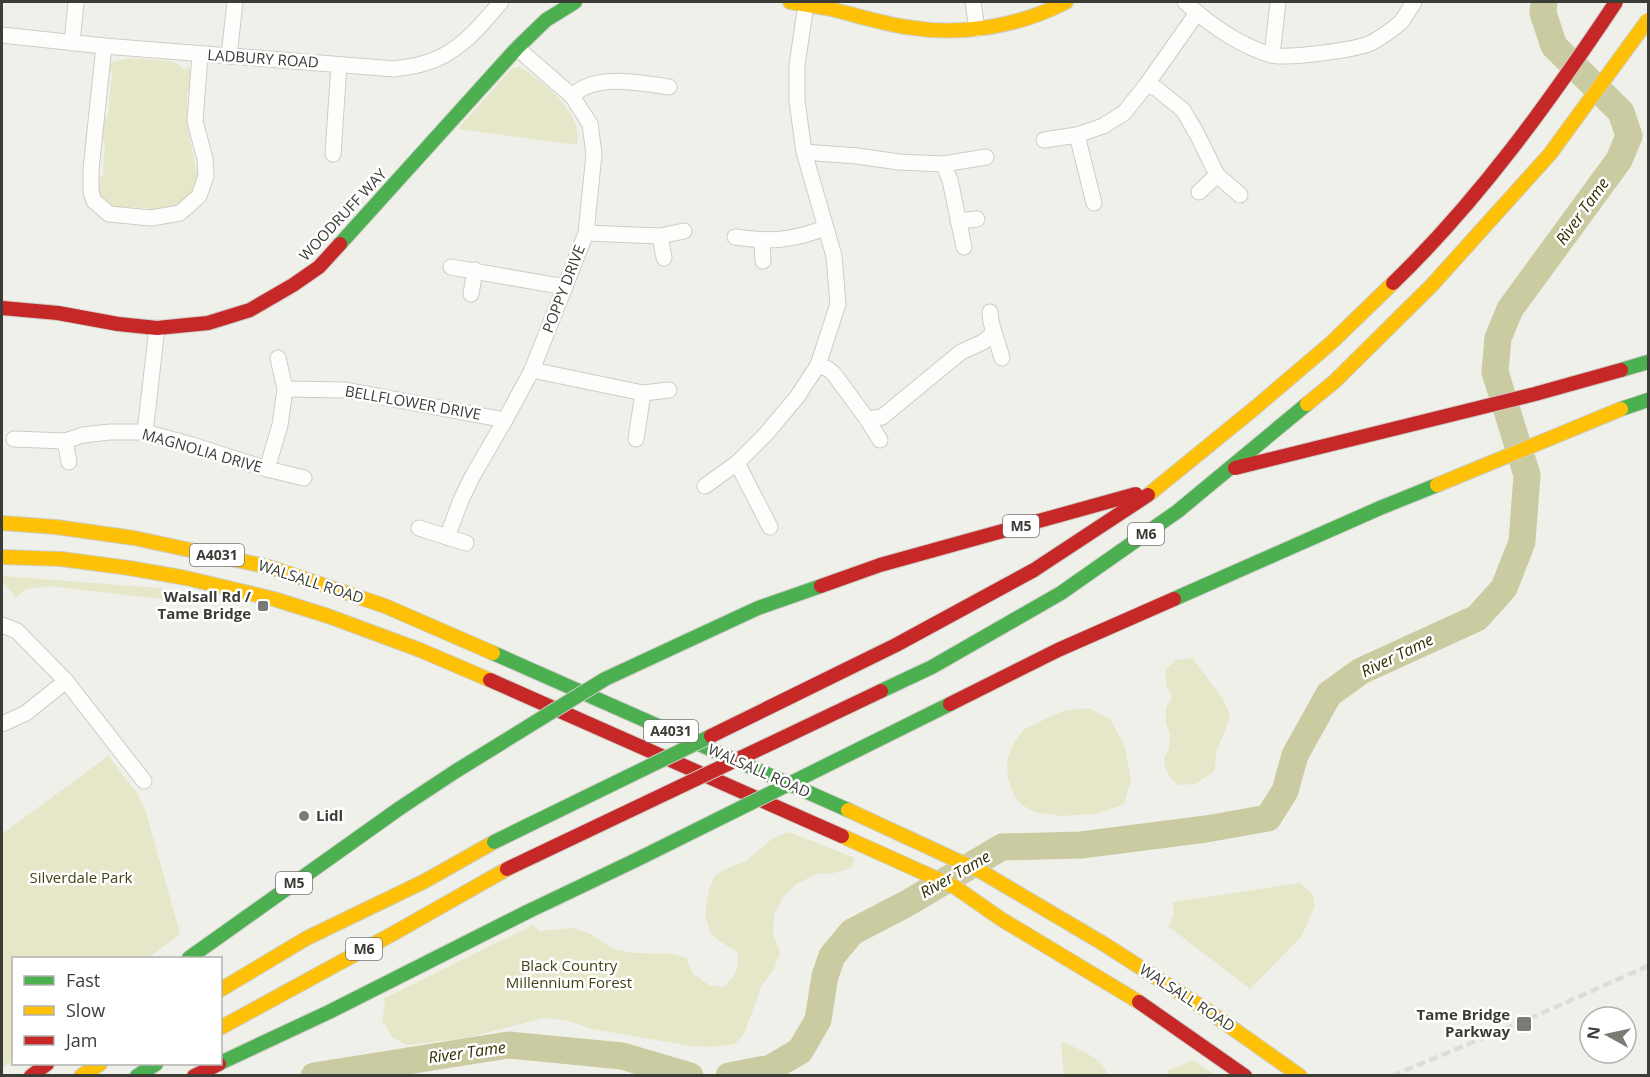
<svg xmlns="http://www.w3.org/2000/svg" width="1650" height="1077" font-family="'Open Sans',sans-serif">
  <rect width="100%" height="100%" fill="#f0f0ea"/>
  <g fill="#e6e6c8">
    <path d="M130,58L170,61L178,64L184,70L189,67L191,73L192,87L187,92V123L196,170L200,176C196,188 187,204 174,209C167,211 157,211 150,212L147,208L124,207L119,211C104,209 97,193 97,179L103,175L105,145L101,136L103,119L108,116L112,73L109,69L112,62Z"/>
    <path d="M520,67C541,81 568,101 576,126C578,132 577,139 578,145L458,129L512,68Z"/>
    <polygon points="2,576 159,588 197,596 195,603 48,586 26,589 16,597 2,582"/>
    <polygon points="1192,658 1222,698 1230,715 1225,732 1217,749 1214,771 1195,784 1179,785 1172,780 1165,768 1164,757 1169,749 1170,734 1166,723 1166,708 1172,698 1167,687 1165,670 1176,660"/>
    <polygon points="1089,708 1111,720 1125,747 1131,781 1124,804 1096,814 1060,816 1035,812 1022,805 1014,795 1008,779 1007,761 1013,744 1024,729 1063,711"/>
    <polygon points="108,756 137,793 145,809 180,934 148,958 14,958 13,1060 2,1069 2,834"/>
    <path d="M789,832L855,858L851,868L834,873L817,874L796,884L783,897L774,914L773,935L780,952L774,969L762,985L744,1034L735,1044L714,1047L691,1046L592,1029L568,1021L544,1018L466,1038L406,1045L392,1037L382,1020L385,1006L383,999L533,925L539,931L573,928L591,934L613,949L634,953L673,954L687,958L692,973L709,985L723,987C735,977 739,969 738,953L718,940L710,932L705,915L709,889L715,876L728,868L746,861L773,838Z"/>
    <polygon points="1300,883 1313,895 1315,906 1302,936 1250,989 1168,926 1174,915 1173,902"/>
    <path d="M1061,1041C1077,1049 1102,1057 1108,1075H1064Z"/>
    <polygon points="1193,1060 1215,1075 1166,1075 1169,1070"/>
  </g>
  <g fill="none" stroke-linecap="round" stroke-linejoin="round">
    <g stroke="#cbcba2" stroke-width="27">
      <polyline points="314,1076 508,1045 622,1056 690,1076"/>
      <polyline points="729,1076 771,1068 800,1051 818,1020 825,976 832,956 852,932 906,904 1002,847 1081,845 1206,829 1268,818 1285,791 1295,755 1329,694 1361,671 1477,618 1504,588 1522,542 1527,475 1495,372 1498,338 1510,309 1619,160 1629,136 1621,112 1554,46 1543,13 1544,2"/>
    </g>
    <defs>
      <g id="street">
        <polyline points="973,2 977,29"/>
        <path d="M1185,2C1210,25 1238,45 1271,55C1288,59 1355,50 1371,43C1379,39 1396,27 1402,21C1406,15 1410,8 1414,2"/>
        <path d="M2,35L104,46L395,69C404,67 413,67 422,64C457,55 479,28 501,2"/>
        <polyline points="72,43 76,2"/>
        <polyline points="104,46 91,169 91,192 94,201 109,214 151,218 180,213 199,196 206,176 205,159 195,121 200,54"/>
        <polyline points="1272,55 1278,2"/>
        <polyline points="229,56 235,2"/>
        <polyline points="1147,84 1157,89 1183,110 1197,134 1217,175 1240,195"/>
        <path d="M572,96C575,94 579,90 583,88C607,76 644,83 669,87"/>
        <polyline points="1077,135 1094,203"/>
        <polyline points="1044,140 1077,135 1103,126 1124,113 1147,84 1197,13"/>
        <polyline points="804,152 857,156 899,162 943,164 986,157"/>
        <polyline points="333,154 339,65"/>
        <polyline points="943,164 950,180 964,247"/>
        <polyline points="1199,192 1217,175"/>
        <polyline points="958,221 977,219"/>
        <polyline points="586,233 660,236 684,231"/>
        <polyline points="660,236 664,258"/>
        <path d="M735,237C770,242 791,241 825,228"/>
        <polyline points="762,241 763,261"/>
        <polyline points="451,267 565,287"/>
        <polyline points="471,294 475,270"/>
        <polyline points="990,312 991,322 1002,358"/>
        <polyline points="818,365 828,369 834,374 867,419 880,440"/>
        <polyline points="532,370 643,393 669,390"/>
        <polyline points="285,389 345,390 505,420"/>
        <polyline points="867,419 882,417 961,352 983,342 994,333"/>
        <polyline points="145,432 157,328"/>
        <polyline points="14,439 65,441 83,435 110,432 145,432 192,445 267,469 304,478"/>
        <polyline points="636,439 643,393"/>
        <polyline points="65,441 69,462"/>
        <polyline points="737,463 770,527"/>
        <polyline points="267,469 280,425 285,389 278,358"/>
        <polyline points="705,486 737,463 766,434 797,397 818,365 838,304 834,256 804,152 797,101 797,65 806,4"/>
        <polyline points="419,528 466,543"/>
        <polyline points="447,537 461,500 472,477 505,420 532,370 586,233 594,154 590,124 572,96 517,48"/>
        <polyline points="2,625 17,631 66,681 144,781"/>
        <polyline points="2,724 26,713 66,681"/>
      </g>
      <g id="fast">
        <polyline points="340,244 517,48 546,20 575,2"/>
        <polyline points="1621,370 1648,362"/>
        <polyline points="1621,409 1648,400"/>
        <polyline points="493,653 848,810"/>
        <polyline points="189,958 400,808 456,771"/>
        <polyline points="220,1063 329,1012 527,912"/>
        <polyline points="137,1076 156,1064"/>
      </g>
      <g id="slow">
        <path d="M790,2C802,4 814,6 826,8C853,14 879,23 906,27C960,36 1018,27 1066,2"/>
        <polyline points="2,523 56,527 134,538 269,567 385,606 493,653"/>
        <polyline points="2,557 61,559 129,568 186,578 274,599 328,616 420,650 490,680"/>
        <polyline points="848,810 982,872 1104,944 1211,1013 1300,1076"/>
        <polyline points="842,836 955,887 1001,919 1139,1002"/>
        <polyline points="220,990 307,938 425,881 494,842"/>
        <polyline points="220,1028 396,932 507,869"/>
        <polyline points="81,1076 100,1064"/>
      </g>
      <g id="jam">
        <polyline points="2,308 58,313 118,324 157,328 208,323 250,310 293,285 319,267 340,244"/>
        <polyline points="490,680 842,836"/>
        <polyline points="1139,1002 1245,1076"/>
        <polyline points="31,1076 47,1064"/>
        <polyline points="194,1076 219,1064"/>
      </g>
    </defs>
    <use href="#street" stroke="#cdcdc8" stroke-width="17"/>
    <use href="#fast" stroke="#cdcdc8" stroke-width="16"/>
    <use href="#slow" stroke="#cdcdc8" stroke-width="16"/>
    <use href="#jam" stroke="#cdcdc8" stroke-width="16"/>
    <use href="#street" stroke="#fdfdfc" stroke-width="15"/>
    <use href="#fast" stroke="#4caf50" stroke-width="14"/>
    <use href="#slow" stroke="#ffc107" stroke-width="14"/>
    <use href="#jam" stroke="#c62828" stroke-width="14"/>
    <polyline stroke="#dcdcd9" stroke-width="4.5" stroke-dasharray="9 4.5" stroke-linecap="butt" points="1392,1076 1535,1016 1648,966"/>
    <defs>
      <g id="fast-bridge">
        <polyline points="1174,599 1380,508 1437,485"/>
        <polyline points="881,691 932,667 1061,593 1178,511 1307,404"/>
        <polyline points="456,771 605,679 758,608 821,586"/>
        <polyline points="494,842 711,736"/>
        <polyline points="527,912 636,860 950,704"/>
      </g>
      <g id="slow-bridge">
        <polyline points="1307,404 1334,382 1432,285 1550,154 1648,20"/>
        <polyline points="1437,485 1621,409"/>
        <polyline points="1148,495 1256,407 1331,343 1393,283"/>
      </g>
      <g id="jam-bridge">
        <path d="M1393,283C1479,200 1550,101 1616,2"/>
        <polyline points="1235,468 1535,394 1621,370"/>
        <polyline points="821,586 880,565 1136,494"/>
        <polyline points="950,704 1058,650 1174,599"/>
        <polyline points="711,736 896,645 1034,570 1148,495"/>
        <polyline points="507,869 881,691"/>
      </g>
    </defs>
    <use href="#fast-bridge" stroke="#cdcdc8" stroke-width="16" stroke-linecap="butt"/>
    <use href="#slow-bridge" stroke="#cdcdc8" stroke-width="16" stroke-linecap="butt"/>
    <use href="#jam-bridge" stroke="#cdcdc8" stroke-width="16" stroke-linecap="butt"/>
    <use href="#fast-bridge" stroke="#4caf50" stroke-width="14"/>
    <use href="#slow-bridge" stroke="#ffc107" stroke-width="14"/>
    <use href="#jam-bridge" stroke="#c62828" stroke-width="14"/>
  </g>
  <g fill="#7b7b76" stroke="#fff" stroke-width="2">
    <rect x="257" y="600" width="12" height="12" rx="3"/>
    <circle cx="304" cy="816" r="6"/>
    <rect x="1516" y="1016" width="16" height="16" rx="3"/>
  </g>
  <g text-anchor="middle" stroke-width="5" stroke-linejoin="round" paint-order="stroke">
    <g fill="#fff" stroke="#767673" stroke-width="1.5">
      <rect x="1003" y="515" width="36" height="22" rx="4.5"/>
      <rect x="1128" y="523" width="36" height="22" rx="4.5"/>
      <rect x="190" y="544" width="54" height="22" rx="4.5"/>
      <rect x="644" y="720" width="54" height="22" rx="4.5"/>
      <rect x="276" y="872" width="36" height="22" rx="4.5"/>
      <rect x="346" y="938" width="36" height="22" rx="4.5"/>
    </g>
    <g font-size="14" font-weight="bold" fill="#3c3c37">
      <text x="1021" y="531">M5</text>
      <text x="1146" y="539">M6</text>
      <text x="217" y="560">A4031</text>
      <text x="671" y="736">A4031</text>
      <text x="294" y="888">M5</text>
      <text x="364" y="954">M6</text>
    </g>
    <g font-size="15" fill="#3c3c37" stroke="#fff">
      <text transform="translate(263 59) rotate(4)" y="5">LADBURY ROAD</text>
      <text transform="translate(343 215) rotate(-47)" y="5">WOODRUFF WAY</text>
      <text transform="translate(564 289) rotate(-69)" y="5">POPPY DRIVE</text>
      <text transform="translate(413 403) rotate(10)" y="5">BELLFLOWER DRIVE</text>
      <text transform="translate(202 451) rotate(16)" y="5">MAGNOLIA DRIVE</text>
      <text transform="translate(311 582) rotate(18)" y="5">WALSALL ROAD</text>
      <text transform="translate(759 771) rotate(24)" y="5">WALSALL ROAD</text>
      <text transform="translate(1187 998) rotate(33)" y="5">WALSALL ROAD</text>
    </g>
    <g font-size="15" font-weight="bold" fill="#3c3c37" stroke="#fff" text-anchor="end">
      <text x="251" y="602">Walsall Rd /<tspan x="251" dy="17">Tame Bridge</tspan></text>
      <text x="316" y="821" text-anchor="start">Lidl</text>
      <text x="1510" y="1020">Tame Bridge<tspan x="1510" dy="17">Parkway</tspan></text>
    </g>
    <g font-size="15" fill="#444317" stroke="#fff">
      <text x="81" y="883">Silverdale Park</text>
      <text x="569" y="971">Black Country<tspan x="569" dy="17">Millennium Forest</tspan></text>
    </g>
    <g font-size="16" font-style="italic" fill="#302f01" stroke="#fff">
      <text transform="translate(1582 211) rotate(-54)" y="6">River Tame</text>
      <text transform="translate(1397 655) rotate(-26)" y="6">River Tame</text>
      <text transform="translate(955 874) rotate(-30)" y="6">River Tame</text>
      <text transform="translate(467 1052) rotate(-8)" y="6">River Tame</text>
    </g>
  </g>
  <rect width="1650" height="1077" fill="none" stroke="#3c3c37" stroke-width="6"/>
  <rect x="12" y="957" width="210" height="108" fill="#ffffff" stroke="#b1b1af" stroke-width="1.5"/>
  <rect x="24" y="976" width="30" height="9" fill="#4caf50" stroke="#b1b1af" stroke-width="1.5"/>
  <text x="66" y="987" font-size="18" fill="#3c3c37">Fast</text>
  <rect x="24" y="1006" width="30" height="9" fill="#ffc107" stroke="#b1b1af" stroke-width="1.5"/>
  <text x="66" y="1017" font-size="18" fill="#3c3c37">Slow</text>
  <rect x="24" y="1036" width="30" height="9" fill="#c62828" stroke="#b1b1af" stroke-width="1.5"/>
  <text x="66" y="1047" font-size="18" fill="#3c3c37">Jam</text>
  <g transform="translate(1608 1035) rotate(278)"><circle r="28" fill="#ffffff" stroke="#b1b1af" stroke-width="1.5"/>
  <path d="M0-4.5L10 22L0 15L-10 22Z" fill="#7b7b76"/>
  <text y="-9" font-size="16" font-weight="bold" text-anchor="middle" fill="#3c3c37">N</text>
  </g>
</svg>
